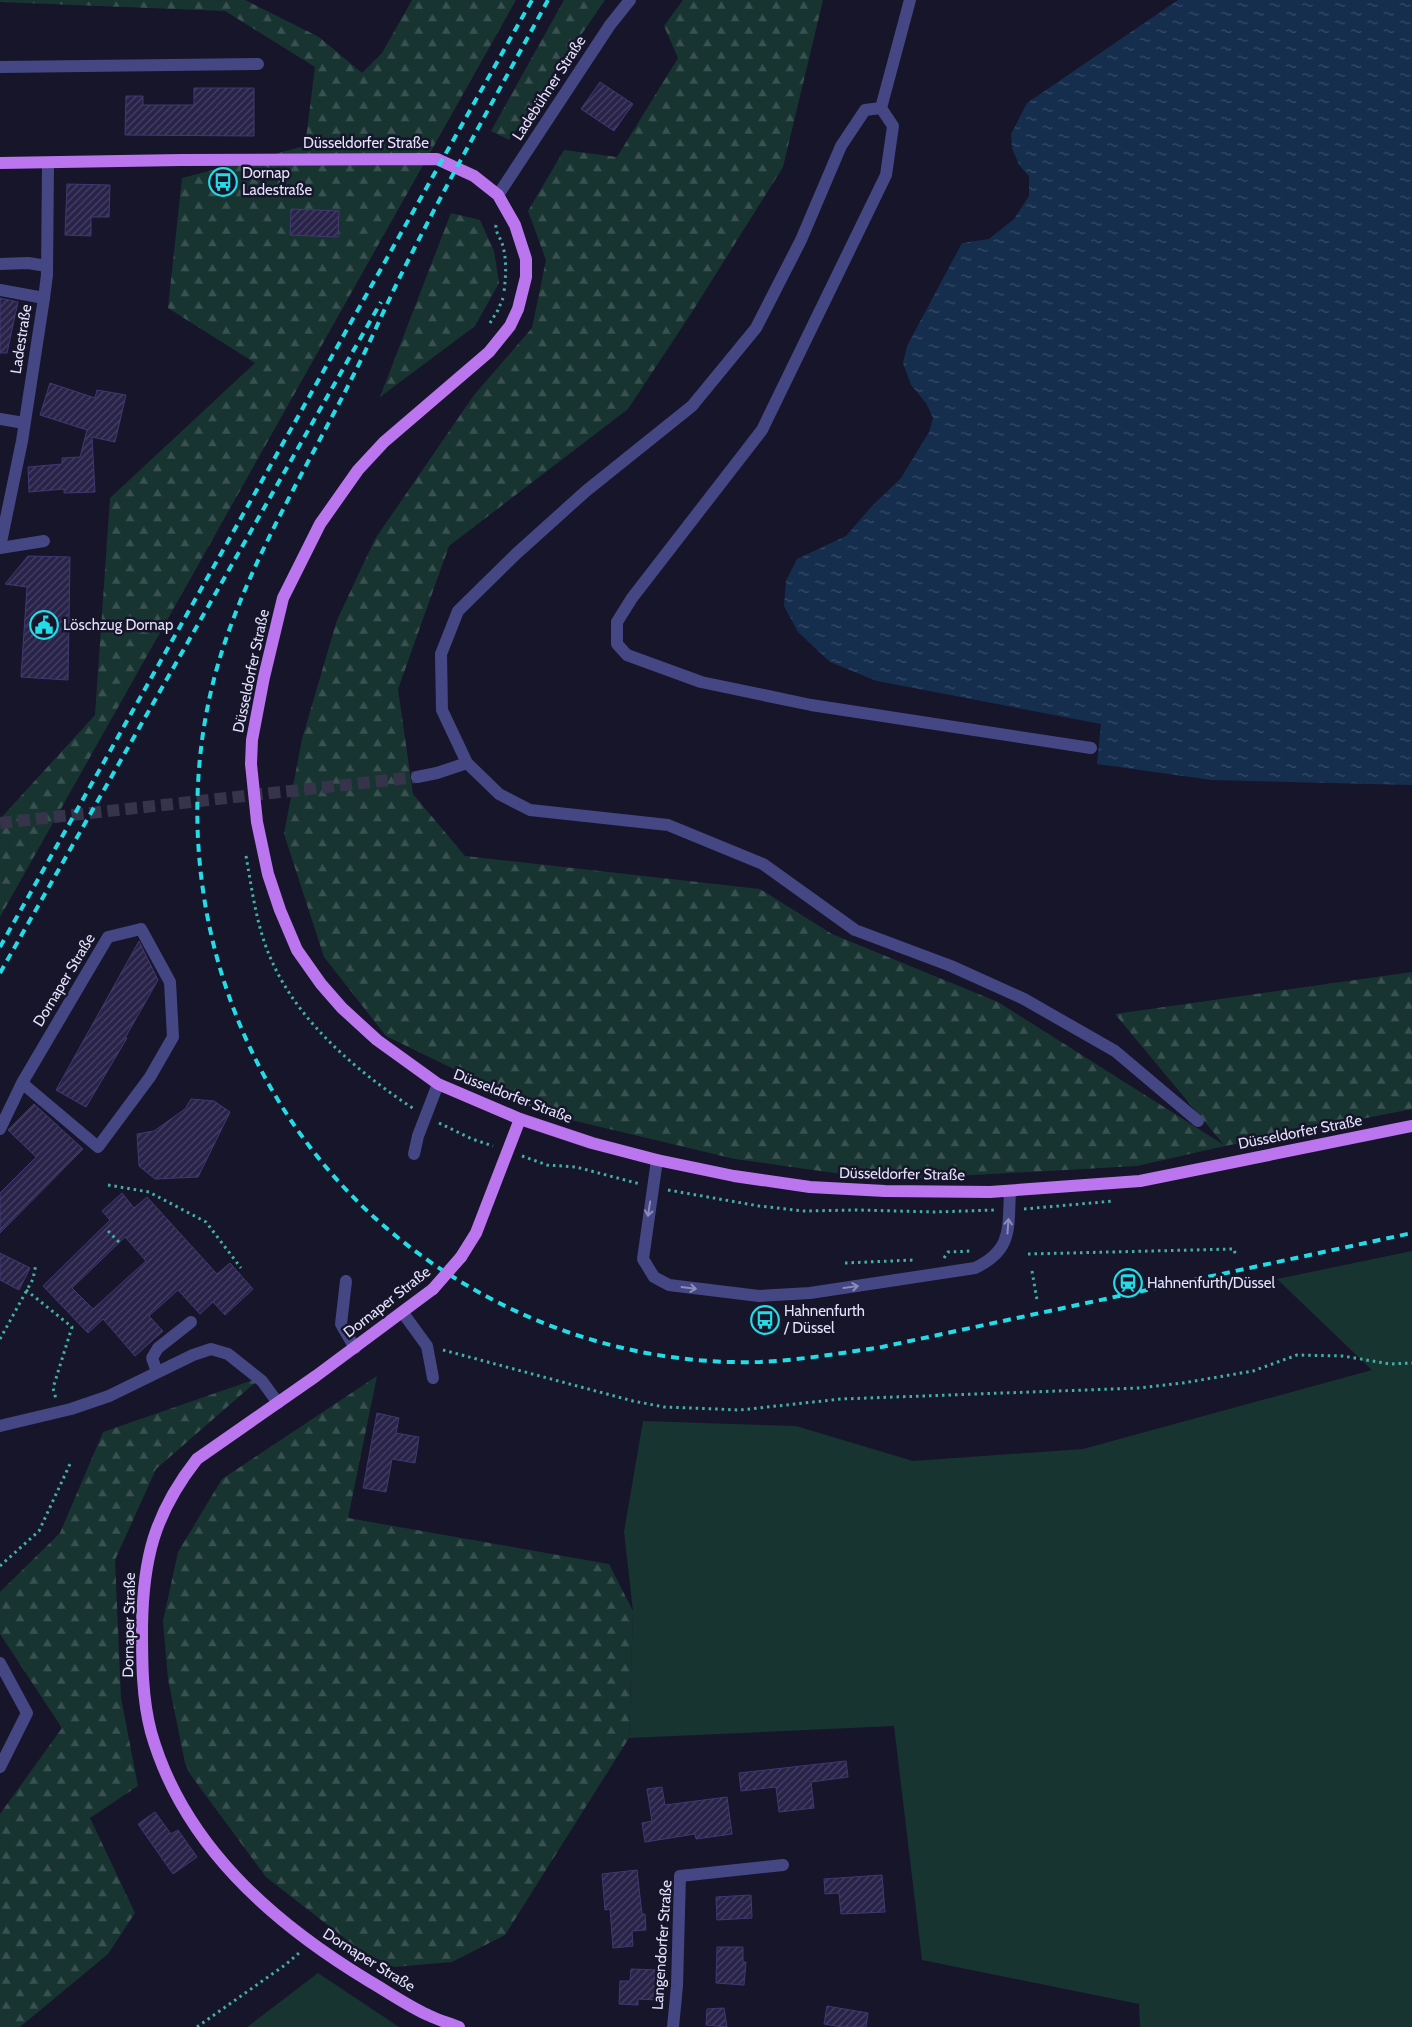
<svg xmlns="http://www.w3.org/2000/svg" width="1412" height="2027" font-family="Cabin,sans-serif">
  <defs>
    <pattern id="forest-firs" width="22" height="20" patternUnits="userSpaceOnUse" patternTransform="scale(1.25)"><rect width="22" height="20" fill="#183431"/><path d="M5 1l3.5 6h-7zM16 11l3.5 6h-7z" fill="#395150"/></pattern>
    <pattern id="water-ripples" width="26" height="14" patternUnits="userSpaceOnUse" patternTransform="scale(1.25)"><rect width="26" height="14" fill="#162e4d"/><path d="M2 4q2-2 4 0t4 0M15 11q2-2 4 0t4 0" fill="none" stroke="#384c68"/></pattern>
    <pattern id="building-hatch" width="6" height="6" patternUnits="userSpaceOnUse" patternTransform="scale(1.25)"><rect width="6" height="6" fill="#292349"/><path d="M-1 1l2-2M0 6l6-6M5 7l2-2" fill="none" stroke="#484364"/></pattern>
  </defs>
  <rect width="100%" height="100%" fill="#17152a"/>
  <g fill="#183431">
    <polygon points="1412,1251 1412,2027 1140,2027 1139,2004 922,1960 894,1726 629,1738 633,1611 624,1532 643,1421 796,1426 913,1461 1083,1449 1372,1370 1277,1279"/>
    <polygon points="318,1973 399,2027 247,2027"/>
  </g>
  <g fill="url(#forest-firs)">
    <polygon points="0,0 245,0 319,37 362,73 382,53 412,0 516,0 0,917 0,819 95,715 110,498 255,363 168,308 182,178 305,146 315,67 225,11 0,2"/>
    <polygon points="564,0 605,0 509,140 491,131"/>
    <polygon points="683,0 823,0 783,167 692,312 628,409 449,546 398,689 413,794 465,856 760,889 832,934 998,1002 1224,1145 1115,1014 1412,972 1412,1109 1225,1146 1137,1166 884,1180 735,1159 546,1114 386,1036 324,957 284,834 302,739 337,620 375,539 474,395 532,328 546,260 528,211 564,150 617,157 678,58 664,26"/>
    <polygon points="451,213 480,220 494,251 499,283 475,326 380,397"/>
    <polygon points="265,1376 250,1387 156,1469 115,1560 121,1698 138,1786 90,1818 135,1913 108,1954 20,2027 0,2027 0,1814 62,1728 0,1634 0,1592 60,1533 103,1432"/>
    <polygon points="377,1376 348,1518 609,1564 633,1611 629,1738 505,1935 452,1962 394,1967 361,1951 266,1877 190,1774 185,1763 168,1679 163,1621 178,1552 222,1479"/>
  </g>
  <polygon fill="url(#water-ripples)" points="1178,0 1412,0 1412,785 1212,780 1097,764 1101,724 877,681 830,662 798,632 784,606 786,581 797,559 846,536 872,506 901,478 929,432 933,418 926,403 911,385 903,363 907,346 962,243 989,239 1014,219 1029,196 1029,176 1019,165 1012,148 1011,134 1027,103"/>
  <g fill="url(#building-hatch)" stroke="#403873" fill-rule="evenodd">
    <polygon points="600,82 633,104 614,131 581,109"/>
    <polygon points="194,88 254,88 254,136 125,135 126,96 143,96 143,105 194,105"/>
    <polygon points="67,184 110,185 109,217 91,217 91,236 65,235"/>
    <polygon points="291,209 339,211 338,237 290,235"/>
    <polygon points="0,298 18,302 7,353 0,353"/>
    <polygon points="50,383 95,398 97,390 126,395 115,442 92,437 95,492 64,493 64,489 29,492 28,467 62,464 62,458 80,457 87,430 40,415"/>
    <polygon points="28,556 70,557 68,680 21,677 27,587 5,584"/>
    <polygon points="139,941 158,980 125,1038 127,1038 86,1107 56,1090"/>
    <polygon points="191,1099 214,1101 230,1112 198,1177 155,1179 139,1166 137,1134 154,1131 185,1109"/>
    <polygon points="34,1104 83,1149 0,1233 0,1193 36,1157 8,1130"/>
    <path d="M122,1193L134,1208L147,1197L217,1274L230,1263L253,1289L225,1315L213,1302L200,1314L178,1290L149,1316L163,1331L135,1356L103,1319L88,1333L43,1286L110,1220L102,1211ZM125,1237L146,1261L93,1309L72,1288Z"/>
    <polygon points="0,1253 30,1268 19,1290 0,1280"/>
    <polygon points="377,1413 399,1418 396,1433 419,1437 415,1463 392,1459 386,1492 363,1488"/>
    <polygon points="846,1761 848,1777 811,1782 814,1808 779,1812 776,1787 741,1791 739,1773"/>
    <polygon points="662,1787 665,1805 727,1797 732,1834 696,1839 695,1834 645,1842 642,1823 652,1821 647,1789"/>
    <polygon points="155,1812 171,1834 178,1830 197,1857 173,1874 138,1824"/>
    <polygon points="637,1870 642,1914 645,1914 646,1930 632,1931 633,1946 613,1948 610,1909 605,1910 602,1874"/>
    <polygon points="882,1875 885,1912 841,1914 839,1893 825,1894 824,1879"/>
    <polygon points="751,1895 752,1918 717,1920 716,1897"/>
    <polygon points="717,1947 743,1947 743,1962 746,1962 744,1985 716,1983"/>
    <polygon points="631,1969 658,1970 657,2000 638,1999 638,2005 619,2004 620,1981 630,1981"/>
    <polygon points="827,2006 868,2013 866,2027 842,2027 824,2024"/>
    <polygon points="724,2008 727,2027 706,2025 707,2009"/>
  </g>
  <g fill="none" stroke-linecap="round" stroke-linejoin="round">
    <polyline stroke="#36344a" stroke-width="12" stroke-dasharray="12 6" stroke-linecap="butt" points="0,823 417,777"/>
    <g stroke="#40b1a4" stroke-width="3" stroke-dasharray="2.5 4" stroke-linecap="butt">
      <path d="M496,225C495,232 500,237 502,243C507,259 506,275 504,292"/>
      <polyline points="490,323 498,310 503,298"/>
      <path d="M246,856C251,884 255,914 264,941C288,1014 352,1068 414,1109"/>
      <polyline points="439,1123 472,1139 493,1146"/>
      <polyline points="522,1156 547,1165 576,1167 640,1184"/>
      <polyline points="108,1185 149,1192 206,1222 241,1268"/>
      <polyline points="668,1190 759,1206 804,1211 857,1210 935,1212 995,1210"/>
      <polyline points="1024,1209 1114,1201"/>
      <polyline points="108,1231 119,1242"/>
      <polyline points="1028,1254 1234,1249 1236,1257"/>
      <polyline points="944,1258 948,1252 972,1251"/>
      <polyline points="845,1263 913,1260"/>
      <polyline points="1032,1271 1037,1300"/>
      <polyline points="26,1290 72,1327 53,1388 56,1399"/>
      <polyline points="0,1339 33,1279 36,1264"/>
      <polyline points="443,1350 633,1401 664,1407 740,1410 841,1399 1139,1388 1183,1383 1253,1371 1297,1355 1343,1356 1390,1364 1412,1363"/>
      <polyline points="0,1566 39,1531 70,1464"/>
      <polyline points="197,2027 285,1965 299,1953"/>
    </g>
    <g stroke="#454684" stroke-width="12">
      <polyline points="0,67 258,64"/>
      <polyline points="881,108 910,0"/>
      <polyline points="498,195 610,25 630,0"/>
      <polyline points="0,264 28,263 47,266"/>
      <polyline points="0,290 44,298"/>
      <polyline points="0,419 24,423"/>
      <polyline points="0,547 22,441 44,298 47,275 48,163"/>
      <polyline points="0,548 44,541"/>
      <polyline points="1091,748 811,705 701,682 627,655 617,644 617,622 632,598 762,430 886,175 893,126 881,108 865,110 841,146 801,240 756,328 692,406 586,491 516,554 458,611 441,654 442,710 467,763 499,794 530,810 668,825 763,864 855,930 951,966 1024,999 1115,1051 1198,1121"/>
      <polyline points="417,777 437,773 467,763"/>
      <polyline points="0,1129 22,1083 108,937 141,929 170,982 173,1037 150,1077 98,1147 22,1083"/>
      <polyline points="414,1154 418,1136 438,1084"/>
      <path d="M657,1160L643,1259L654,1277L669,1285L759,1296L810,1293L975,1268C1013,1250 1008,1228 1010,1191"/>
      <polyline points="346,1281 341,1324 355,1348"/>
      <polyline points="403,1313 427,1346 433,1378"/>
      <polyline points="157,1372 152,1358 158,1348 191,1322"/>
      <polyline points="0,1426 71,1409 109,1396 193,1355 211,1349 228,1354 262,1381 278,1403"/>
      <polyline points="0,1663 27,1713 0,1767"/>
      <polyline points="673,2027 677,1986 680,1876 783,1865"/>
    </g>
    <g stroke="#bb75ef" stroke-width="12">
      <polyline points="0,163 181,160 437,159 474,176 498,195 515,225 526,259 526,277 518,309 510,326 489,352 384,442 358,470 320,524 283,598 264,677 252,740 251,764 257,822 268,874 280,910 297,950 321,984 342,1008 377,1040 438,1084 520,1119 592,1143 657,1160 734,1176 810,1187 885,1191 990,1192 1140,1181 1412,1126"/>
      <polyline points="461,1257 476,1233 520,1119"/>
      <path d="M433,1289L316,1376L197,1459C154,1514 143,1559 142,1627C142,1662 142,1698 151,1732C183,1845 273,1923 369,1981C388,1992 408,2006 428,2015C438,2020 449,2023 459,2027"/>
    </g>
    <g stroke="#23dce6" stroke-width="4" stroke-dasharray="8 6" stroke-linecap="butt">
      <path d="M548,0C503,84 456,166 413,251C391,293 373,337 351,380C307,467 255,552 224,645C156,849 221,1085 384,1226C487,1315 622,1366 760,1362C801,1360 842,1353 882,1347L1412,1233"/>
      <polyline points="0,947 532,0"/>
      <polyline points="0,973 381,302"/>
    </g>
    <polyline stroke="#bb75ef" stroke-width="12" points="433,1289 461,1257"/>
  </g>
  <defs><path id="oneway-shaft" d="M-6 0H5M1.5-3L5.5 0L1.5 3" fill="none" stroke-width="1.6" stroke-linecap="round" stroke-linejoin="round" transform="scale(1.25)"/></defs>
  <g stroke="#8c8cba">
    <use href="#oneway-shaft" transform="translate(649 1209) rotate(99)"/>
    <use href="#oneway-shaft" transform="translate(1008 1226) rotate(-86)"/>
    <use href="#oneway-shaft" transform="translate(851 1287) rotate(-8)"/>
    <use href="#oneway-shaft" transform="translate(689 1288) rotate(7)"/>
  </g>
  <defs>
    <symbol id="bus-ring" viewBox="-11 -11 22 22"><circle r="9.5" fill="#17152a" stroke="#23dce6" stroke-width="1.5"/><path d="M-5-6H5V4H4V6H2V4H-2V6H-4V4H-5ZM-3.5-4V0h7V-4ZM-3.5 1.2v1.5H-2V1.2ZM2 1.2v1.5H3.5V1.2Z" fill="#23dce6"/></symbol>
    <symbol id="civic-ring" viewBox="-11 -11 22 22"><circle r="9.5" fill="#17152a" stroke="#23dce6" stroke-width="1.5"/><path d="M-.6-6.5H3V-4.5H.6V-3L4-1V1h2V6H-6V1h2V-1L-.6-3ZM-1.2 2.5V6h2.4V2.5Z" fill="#23dce6"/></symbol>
    <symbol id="station-ring" viewBox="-11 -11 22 22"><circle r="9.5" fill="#17152a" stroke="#23dce6" stroke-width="1.5"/><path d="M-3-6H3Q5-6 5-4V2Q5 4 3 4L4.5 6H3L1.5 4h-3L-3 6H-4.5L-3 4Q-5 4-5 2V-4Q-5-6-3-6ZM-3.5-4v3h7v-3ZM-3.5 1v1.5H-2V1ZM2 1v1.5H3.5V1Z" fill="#23dce6"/></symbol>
  </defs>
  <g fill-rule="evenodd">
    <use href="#bus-ring" x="207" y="166" width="32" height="32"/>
    <use href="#civic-ring" x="28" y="609" width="32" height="32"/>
    <use href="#station-ring" x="1112" y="1267" width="32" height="32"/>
    <use href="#bus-ring" x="749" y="1304" width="32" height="32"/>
  </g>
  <g text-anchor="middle" stroke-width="5" stroke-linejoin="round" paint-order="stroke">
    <g font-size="15" fill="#e3e1fc" stroke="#17152a">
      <text transform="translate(549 88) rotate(-57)" y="5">Ladebühner Straße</text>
      <text x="366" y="148">Düsseldorfer Straße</text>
      <text transform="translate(21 339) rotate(-81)" y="5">Ladestraße</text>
      <text transform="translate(251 671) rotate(-78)" y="5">Düsseldorfer Straße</text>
      <text transform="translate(64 980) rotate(-59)" y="5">Dornaper Straße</text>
      <text transform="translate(513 1096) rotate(21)" y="5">Düsseldorfer Straße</text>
      <text transform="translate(1300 1132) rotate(-11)" y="5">Düsseldorfer Straße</text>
      <text transform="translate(902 1174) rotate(1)" y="5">Düsseldorfer Straße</text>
      <text transform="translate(387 1302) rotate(-38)" y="5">Dornaper Straße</text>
      <text transform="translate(129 1625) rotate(-89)" y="5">Dornaper Straße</text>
      <text transform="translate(662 1945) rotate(-86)" y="5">Langendorfer Straße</text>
      <text transform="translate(369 1960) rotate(32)" y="5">Dornaper Straße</text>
    </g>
    <g font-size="15" fill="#e3e1fc" stroke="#17152a" text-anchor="start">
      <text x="242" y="178">Dornap<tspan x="242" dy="17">Ladestraße</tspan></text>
      <text x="63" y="630">Löschzug Dornap</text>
      <text x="1147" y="1288">Hahnenfurth/Düssel</text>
      <text x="784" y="1316">Hahnenfurth<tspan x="784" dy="17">/ Düssel</tspan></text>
    </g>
  </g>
</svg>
